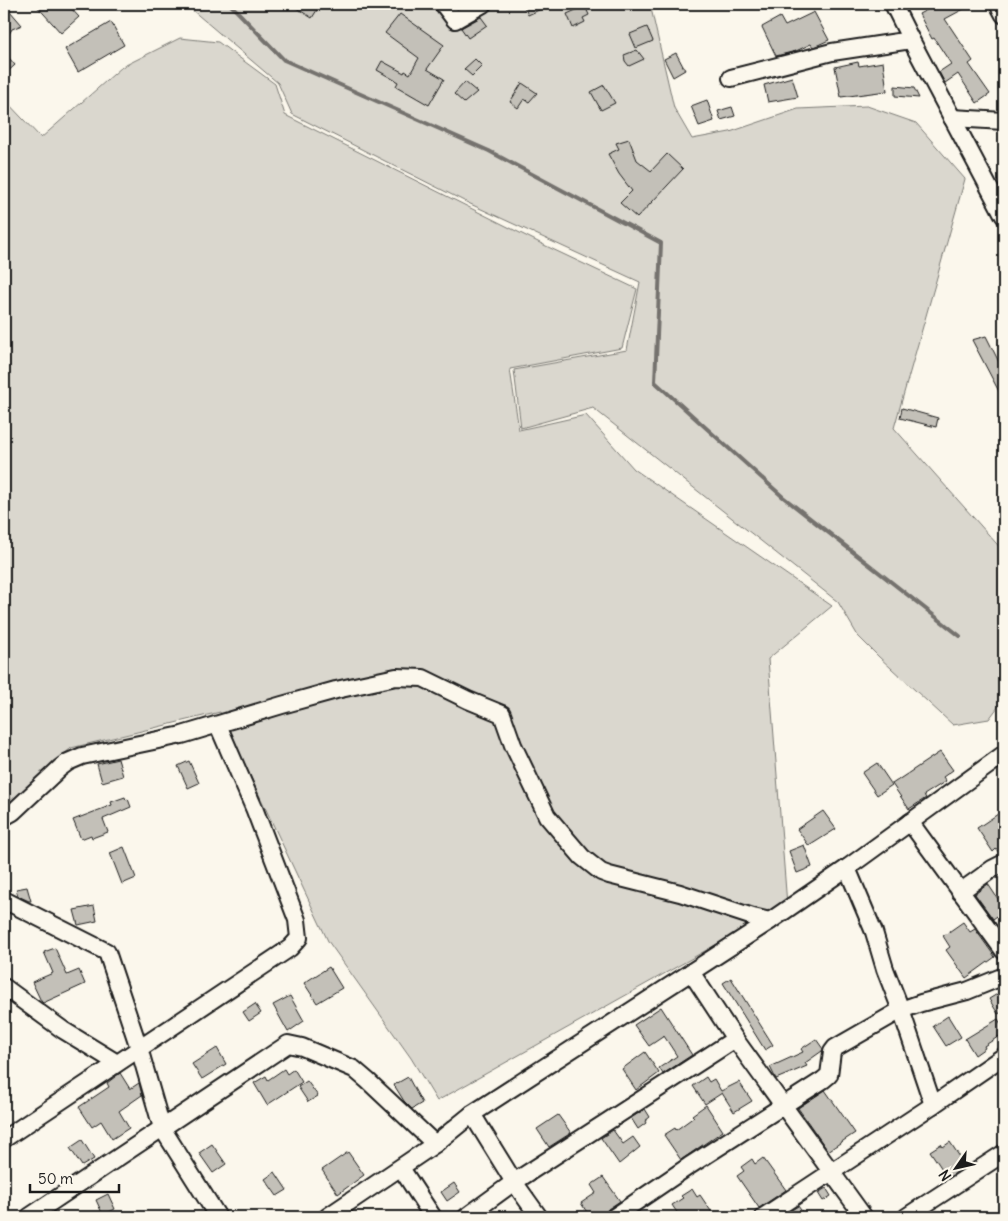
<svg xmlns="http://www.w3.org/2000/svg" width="1008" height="1221" font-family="Delius,sans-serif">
  <rect width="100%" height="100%" fill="#fbf7ec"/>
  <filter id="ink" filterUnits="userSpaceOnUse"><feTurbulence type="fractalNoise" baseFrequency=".02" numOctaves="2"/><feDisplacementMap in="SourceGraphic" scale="10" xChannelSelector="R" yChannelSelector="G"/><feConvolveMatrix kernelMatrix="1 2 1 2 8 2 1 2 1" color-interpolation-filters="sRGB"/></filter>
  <g filter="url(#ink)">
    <g fill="#dad7ce" stroke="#7b7a75">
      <polygon points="185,4 650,4 674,108 692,139 730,132 798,109 867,106 916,123 965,179 894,428 1004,552 1004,699 989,719 953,725 879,657 858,636 838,602 593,408 521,428 514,370 627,350 640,282 466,202 292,114 278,83"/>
      <polygon points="180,38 218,42 275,84 285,115 546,246 637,289 622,348 510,369 519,430 586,415 634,469 832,606 768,659 787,905 437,1101 411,1058 328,941 220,712 71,748 4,808 4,99 41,138 122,67"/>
    </g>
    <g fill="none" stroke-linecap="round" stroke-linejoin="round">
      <polyline stroke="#74726e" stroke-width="4" points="230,4 284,60 489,151 661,243 655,382 783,497 960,636"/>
    </g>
    <g fill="#c3c0b8" stroke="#1c1c1c">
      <polygon points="4,4 22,25 12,29 4,42"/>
      <polygon points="35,4 67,4 79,17 61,33"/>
      <polygon points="290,4 307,4 317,10 312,18"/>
      <polygon points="523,4 552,4 528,15"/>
      <polygon points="938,4 973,4 945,19 973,61 969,64 990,94 977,103 958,74 945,83 939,72 951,64 934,38 932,39 919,14"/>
      <polygon points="585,6 589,15 583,18 585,22 573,28 567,14"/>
      <polygon points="814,12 829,40 818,45 813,47 811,44 796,51 776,56 762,27 780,17 785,26"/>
      <polygon points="400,14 444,45 427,69 444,79 429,105 396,86 398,82 377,70 382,61 404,73 405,71 410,74 419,58 385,33"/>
      <polygon points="481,17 487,25 468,38 461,28"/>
      <polygon points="111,22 124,45 78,72 65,49"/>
      <polygon points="647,27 653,41 636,48 630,34"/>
      <polygon points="637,50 644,59 629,66 625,61 624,55"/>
      <polygon points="4,52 15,65 4,75"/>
      <polygon points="676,53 685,70 673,77 664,59"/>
      <polygon points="475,59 482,66 472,76 464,69"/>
      <polygon points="858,62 859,66 883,62 887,91 841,97 835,67"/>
      <polygon points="792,77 798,97 768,102 764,85"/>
      <polygon points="465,82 477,92 464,103 454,94"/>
      <polygon points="522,83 537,93 529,102 524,99 518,108 510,102"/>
      <polygon points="604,85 615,103 601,110 591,92"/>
      <polygon points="895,86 914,88 919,98 895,96"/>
      <polygon points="707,100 714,121 699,126 691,106"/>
      <polygon points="732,107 735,116 721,120 718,111"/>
      <polygon points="629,139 637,160 651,171 667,154 683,169 637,218 620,203 632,191 619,174 608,154 619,149 616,143"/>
      <polygon points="986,336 1004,372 1004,401 972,340"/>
      <polygon points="902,408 938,418 936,427 900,418"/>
      <polygon points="940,752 953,770 943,777 946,781 924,795 926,798 909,809 892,784"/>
      <polygon points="118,759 123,776 102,782 97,764"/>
      <polygon points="189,761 199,783 188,788 178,766"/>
      <polygon points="877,763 892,785 877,795 862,773"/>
      <polygon points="125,797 126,800 128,799 131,807 103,819 108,832 92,838 91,835 81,839 73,820 112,805 111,802"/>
      <polygon points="823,811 836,829 809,846 797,829"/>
      <polygon points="998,814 1004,824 1004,853 1000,854 996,849 993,852 977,828"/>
      <polygon points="804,845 812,867 797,873 789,851"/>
      <polygon points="124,847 136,878 122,884 110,853"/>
      <polygon points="988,884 1004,908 1004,911 993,919 975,894"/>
      <polygon points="27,887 31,901 29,901 18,896 16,889"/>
      <polygon points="94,906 97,921 78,925 74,910"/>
      <polygon points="963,922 970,932 975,929 995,957 966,978 946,950 950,947 943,936"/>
      <polygon points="55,948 67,975 79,970 85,984 43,1003 41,1001 32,982 53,973 44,952"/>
      <polygon points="329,967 342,988 317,1003 304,983"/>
      <polygon points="731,978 773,1045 765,1050 723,983"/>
      <polygon points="1004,990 1004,1011 998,1014 989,999"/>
      <polygon points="290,996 304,1021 288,1032 273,1005"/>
      <polygon points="255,1004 261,1013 249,1021 243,1012"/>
      <polygon points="661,1007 692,1055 663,1074 659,1068 677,1056 664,1036 649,1046 634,1025"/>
      <polygon points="948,1016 961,1037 946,1046 933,1026"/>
      <polygon points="998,1019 1004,1029 1004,1033 984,1046 985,1048 975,1055 965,1039"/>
      <polygon points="816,1039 823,1049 822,1051 805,1063 807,1066 776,1079 770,1067 803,1052 801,1049"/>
      <polygon points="217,1048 226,1064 202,1079 192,1064"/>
      <polygon points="645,1052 659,1073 636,1090 622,1069"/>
      <polygon points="284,1069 287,1074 294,1069 302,1082 267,1105 254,1083 266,1076 268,1080"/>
      <polygon points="120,1073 130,1089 139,1083 142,1095 119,1111 129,1128 112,1139 101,1121 92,1127 79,1107 109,1087 107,1083"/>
      <polygon points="408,1077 422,1103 412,1109 404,1101 394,1085"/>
      <polygon points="706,1077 709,1082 714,1079 721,1091 739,1082 752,1101 734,1112 722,1093 705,1104 693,1086"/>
      <polygon points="307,1081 318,1096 308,1102 298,1087"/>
      <polygon points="825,1090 855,1133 828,1151 798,1108"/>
      <polygon points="706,1105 723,1131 681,1160 664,1135 675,1128 676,1130 694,1117 692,1115"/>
      <polygon points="645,1109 650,1117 645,1121 646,1123 638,1129 631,1118"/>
      <polygon points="558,1115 571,1133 549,1147 537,1129"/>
      <polygon points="613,1130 623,1144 633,1137 640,1147 619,1164 601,1138"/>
      <polygon points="82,1140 94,1159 82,1166 70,1148"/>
      <polygon points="950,1142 966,1166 948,1178 930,1151 941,1144 943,1147"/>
      <polygon points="212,1144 226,1164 213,1173 199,1153"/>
      <polygon points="348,1152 364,1175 338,1194 322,1170"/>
      <polygon points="763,1158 786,1190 759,1208 737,1176 744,1171 741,1167 752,1159 755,1164"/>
      <polygon points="275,1172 287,1190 277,1196 265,1179"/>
      <polygon points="603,1177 620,1201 608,1209 604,1217 590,1217 581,1203 596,1193 591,1185"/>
      <polygon points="454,1183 460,1192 447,1201 441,1192"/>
      <polygon points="826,1188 831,1196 823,1201 818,1193"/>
      <polygon points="692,1189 697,1197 700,1195 715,1217 680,1217 672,1205 683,1198 681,1196"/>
      <polygon points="108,1194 115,1209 103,1215 96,1200"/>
      <polygon points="798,1206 806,1217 781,1217"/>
    </g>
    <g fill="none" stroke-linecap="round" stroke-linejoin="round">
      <defs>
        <g id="minor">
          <polyline points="443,4 455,20 483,4"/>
          <polyline points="893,4 911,40 1004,216"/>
          <polyline points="998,4 1004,15"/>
          <polyline points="731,78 832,52 911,40"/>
          <polyline points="952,118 1004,121"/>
          <polyline points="4,817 13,812 60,768 68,762 82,756 182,735 282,705 336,690 396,677 423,678 468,700 502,714 513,745 547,816 582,857 601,872 609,875 680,893 753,917 770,921"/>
          <polyline points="910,822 1004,951"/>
          <polyline points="847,868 874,932 885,969 901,1010 933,1105"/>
          <polyline points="960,892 992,869 1004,863"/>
          <polyline points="4,900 107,952 139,1048 162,1128 218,1217"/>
          <polyline points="691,972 735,1039 864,1217"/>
          <polyline points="4,987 63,1030 117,1063"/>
          <polyline points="472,1114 514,1182 539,1217"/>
          <polyline points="4,1139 290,948 299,938 297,920 254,808 218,725"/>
          <polyline points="401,1168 433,1217"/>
          <polyline points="29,1217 288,1044 302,1047 354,1069 368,1081 435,1144"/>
          <polyline points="327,1217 435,1144 472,1114 770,921 847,868 1004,754"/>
          <polyline points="466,1217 514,1182 735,1039"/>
          <polyline points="614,1217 689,1166 823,1080 829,1075 832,1052 835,1048 901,1010 921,1003 967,991 1004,976"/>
          <polyline points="763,1217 933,1105 1004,1056"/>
          <polyline points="906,1217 1004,1153"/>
        </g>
      </defs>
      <use href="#minor" stroke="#1c1c1c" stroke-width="20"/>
      <use href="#minor" stroke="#fbf7ec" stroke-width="16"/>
    </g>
  </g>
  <rect width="1008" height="1221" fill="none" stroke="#fbf7ec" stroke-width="20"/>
  <rect x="10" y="10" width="988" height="1201" fill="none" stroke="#1c1c1c" stroke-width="2" filter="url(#ink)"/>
  <g transform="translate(956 1168) rotate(236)" stroke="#fbf7ec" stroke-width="4" paint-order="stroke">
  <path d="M0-4L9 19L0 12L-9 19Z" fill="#1c1c1c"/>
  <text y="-8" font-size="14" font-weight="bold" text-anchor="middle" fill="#1c1c1c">N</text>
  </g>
  <path d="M30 1184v8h89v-8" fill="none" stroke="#1c1c1c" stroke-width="2.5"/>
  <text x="38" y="1184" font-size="15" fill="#1c1c1c" stroke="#fbf7ec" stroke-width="4" paint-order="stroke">50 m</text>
</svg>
